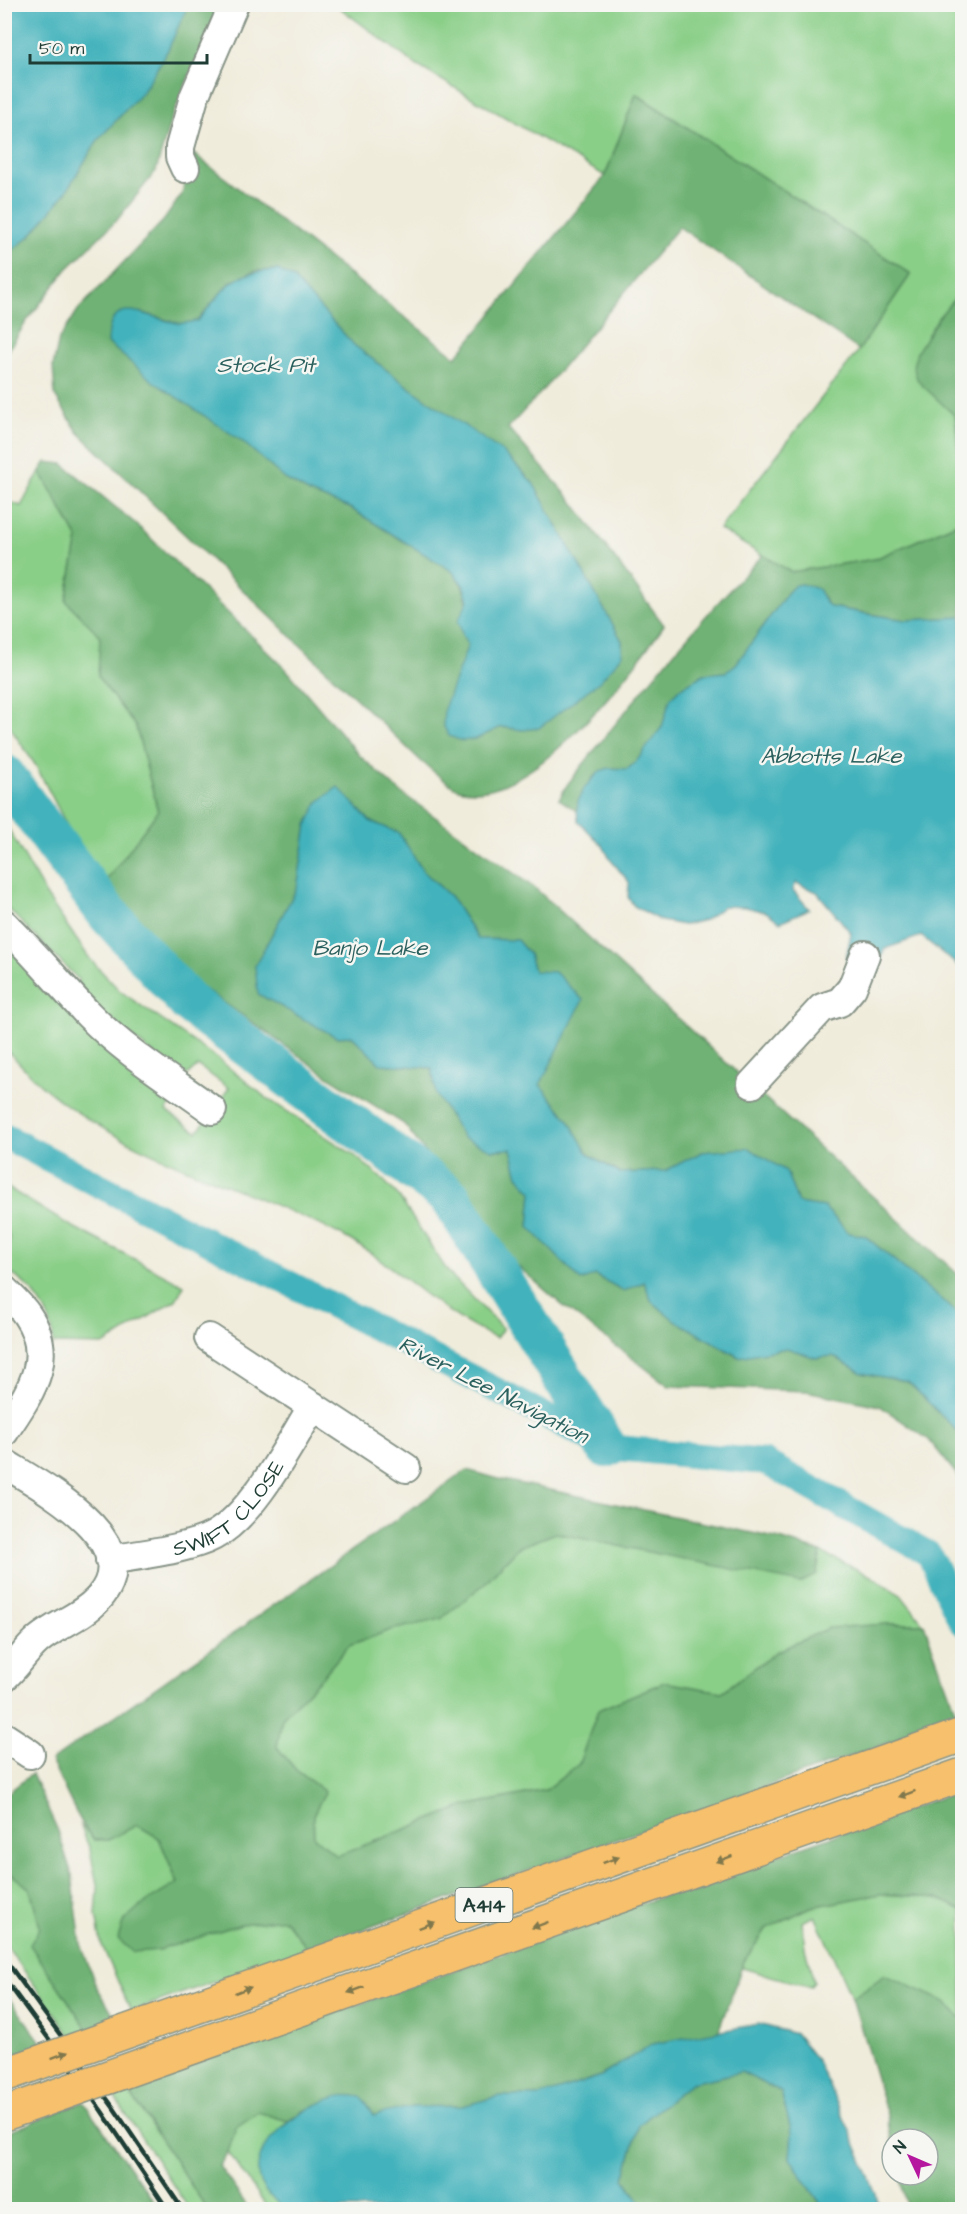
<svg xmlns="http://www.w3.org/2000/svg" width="967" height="2214" font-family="'Architects Daughter',sans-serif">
  <rect width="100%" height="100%" fill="#f6f6f2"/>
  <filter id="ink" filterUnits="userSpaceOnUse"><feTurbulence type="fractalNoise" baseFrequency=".0167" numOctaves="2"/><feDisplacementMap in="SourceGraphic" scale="12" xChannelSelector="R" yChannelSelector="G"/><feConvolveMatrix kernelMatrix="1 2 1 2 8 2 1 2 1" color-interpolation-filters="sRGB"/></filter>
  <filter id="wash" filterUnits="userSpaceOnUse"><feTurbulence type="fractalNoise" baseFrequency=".008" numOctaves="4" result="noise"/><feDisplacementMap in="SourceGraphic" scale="24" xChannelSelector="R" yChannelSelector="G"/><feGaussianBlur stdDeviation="1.35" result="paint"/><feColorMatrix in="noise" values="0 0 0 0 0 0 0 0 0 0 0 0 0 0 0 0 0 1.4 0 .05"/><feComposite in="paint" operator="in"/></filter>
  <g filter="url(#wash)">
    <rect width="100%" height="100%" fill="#f0ecdb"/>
    <g fill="#8acf88" stroke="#54865e" stroke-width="1.5">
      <polygon points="336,5 962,5 962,290 938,318 939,399 956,416 962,521 875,559 790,572 719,529 859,350 911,274 636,94 605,176 416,65"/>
      <polygon points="40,471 78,539 66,601 101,636 98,677 136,727 158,812 100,889 36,766 5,720 4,500 21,506"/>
      <path d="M4,821L46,895L90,959L120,991L218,1059L268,1099L354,1155L381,1178L397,1194L448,1272L503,1329L496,1338C440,1315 396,1264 341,1235C245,1186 131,1159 47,1090C32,1078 19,1062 5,1049V938L172,1096L171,1104L166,1111L197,1132L229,1088L198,1066L189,1074L181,1075L78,996V979L5,906Z"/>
      <path d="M5,1186L62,1221L184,1285L176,1300L103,1345L53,1344C55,1314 30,1283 5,1270V1259L10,1239L5,1225Z"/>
      <polygon points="556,1533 664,1555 816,1575 821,1552 871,1576 901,1595 924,1624 886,1624 776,1652 722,1692 664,1682 598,1710 579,1764 546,1790 465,1806 337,1856 314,1837 313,1815 325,1792 296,1770 277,1747 282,1718 322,1677 349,1645 391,1630 482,1586 519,1547"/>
      <polygon points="80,1824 94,1840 108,1840 137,1825 159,1838 178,1884 146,1902 159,1950 241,1924 284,1919 308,1949 131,2011 101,1943 96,1915 98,1889 90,1850"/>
      <polygon points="10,1873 30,1889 40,1927 31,1945 88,2030 71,2036 5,1944 5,1875"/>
      <polygon points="880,1894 938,1898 962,1910 962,2019 946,2002 885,1975 852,1998 815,1916 802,1922 805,1948 814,1982 810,1987 742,1968 744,1961 767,1928 811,1907"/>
      <polygon points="126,2087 207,2209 189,2209 111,2092"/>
      <path d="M258,2112L288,2121C259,2153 242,2180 287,2209H268L228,2152L236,2127Z"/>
    </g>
    <g fill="#6fb274" stroke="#477854" stroke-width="1.5" fill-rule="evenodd">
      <polygon points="188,5 220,5 171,119 156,171 118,219 67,269 26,322 5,356 5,361 5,256 31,235 64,195 97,141 144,90 168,50"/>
      <path d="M636,94L911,274L859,350L679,227L543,390L508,428L573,502L664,625C629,675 529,809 459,789C449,786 431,769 422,762L78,432L55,396L53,366L59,339L78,310L164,220L182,194L194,154L456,357L605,176ZM278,270L293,278L354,345L410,388L504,453L533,483L622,641V656L523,730L501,727L476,739L459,671L468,645L463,637C467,608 472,595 452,571L350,508L312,494L285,479L242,441L154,382L108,343L141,312L180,324L197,321L230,282L255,271Z"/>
      <polygon points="962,290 962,501 955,416 918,381 913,366 917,352 938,318"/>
      <polygon points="46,462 63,464 136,524 286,669 360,756 399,791 536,889 962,1278 962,1317 865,1236 849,1233 824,1207 798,1203 786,1171 702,1152 665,1171 620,1173 588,1154 568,1119 540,1085 534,971 529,954 517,940 478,939 451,897 423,871 399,833 370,821 338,788 307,825 297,888 255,966 336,1037 352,1036 380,1064 432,1068 436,1094 492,1150 511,1149 518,1176 532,1191 529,1227 595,1275 624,1291 644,1282 652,1302 676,1321 738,1357 787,1348 816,1358 833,1356 862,1373 908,1382 962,1436 962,1481 929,1440 880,1406 806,1391 669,1386 562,1305 498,1249 404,1124 329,1077 174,967 136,936 100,889 158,811 136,727 98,677 100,636 66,601 78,539 40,471"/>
      <path d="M962,521V617L906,620L831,607L826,603L823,596L788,592L736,664L726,672L704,674L679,689L670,700L662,727L647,749L635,763L627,769L609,768L594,776L578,801L577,811L559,799L567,785C629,706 692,627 763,555L791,572L875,559Z"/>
      <path d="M467,1470L499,1479L780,1539L821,1552L816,1575L800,1583L556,1533L519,1547L482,1586L441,1619L391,1630L349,1645L322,1677L282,1718L277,1747L296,1770L325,1792L313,1815L314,1837L337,1856L465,1806L546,1790L579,1764L598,1710L664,1682L722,1692L776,1652L829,1628L886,1624H924L958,1718L308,1949L284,1919L241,1924L159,1950L133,1952L118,1939L123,1922L146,1902L178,1883L159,1838L137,1825L108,1840H94C75,1817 65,1787 51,1761Z"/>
      <polygon points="32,1774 58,1831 72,1875 81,1944 95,1984 117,2020 88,2030 30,1945 40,1927 30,1889 10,1873 5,1875 5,1795"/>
      <polygon points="962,1790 962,1910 938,1898 880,1894 811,1907 767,1928 744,1961 718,2032 652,2044 601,2076 541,2096 499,2096 463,2106 413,2107 374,2116 305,2110 288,2121 258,2112 236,2127 228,2152 219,2166 249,2209 207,2209 126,2087"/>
      <polygon points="885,1975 946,2002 962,2019 962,2209 908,2209 899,2175 928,2175 928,2139 892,2139 892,2146 887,2115 852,1998"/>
      <polygon points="5,1993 44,2046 5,2057"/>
      <polygon points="741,2072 781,2092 792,2133 790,2158 824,2209 646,2209 624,2179 639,2125 691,2083"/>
      <polygon points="83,2101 159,2209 5,2209 4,2134"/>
    </g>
    <g fill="#42b2bc" stroke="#307878" stroke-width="1.5">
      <polygon points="5,4 188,5 168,50 144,90 97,141 64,195 31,235 5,256"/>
      <path d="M278,270L293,278L354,345L410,388L504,453L533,483L622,641V656L600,681L539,728L523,730L501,727L476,739L462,741L449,736L443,725L444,709L468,645L463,637L458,621L468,600L463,585L452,571L350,508L312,494L285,479L242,441L154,382L108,343C108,289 149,319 178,323C184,324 191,322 197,321C227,288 228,272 278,270Z"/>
      <polygon points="801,584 818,589 826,603 831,607 862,613 906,620 962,617 962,969 921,936 884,949 878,972 846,959 851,933 817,892 796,883 793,890 809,909 780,922 766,912 745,907 724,906 705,920 684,925 661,921 634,906 628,897 629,882 610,859 603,846 578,821 577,811 578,801 585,787 600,771 609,768 627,769 635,763 662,727 670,699 679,689 704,674 726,672 736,664 788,592 795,585"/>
      <polygon points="338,787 370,821 399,833 423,871 451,897 478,939 517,940 529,954 534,971 555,972 583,1000 540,1085 568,1119 588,1154 619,1173 665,1171 702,1152 749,1148 786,1171 798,1203 824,1207 849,1233 865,1236 962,1317 962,1436 908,1382 862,1373 833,1356 816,1358 787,1348 739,1357 676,1321 652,1302 644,1282 624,1291 595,1275 581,1281 529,1227 532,1192 518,1176 511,1149 492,1150 463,1138 436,1094 432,1068 380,1064 352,1036 336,1037 258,994 255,966 297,888 307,825 318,802"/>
      <path d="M758,2024L796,2034L817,2061L851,2133L876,2194L879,2209H824L790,2158L792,2133L781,2092L741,2072L691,2083L639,2125L624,2179L646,2209H287C277,2203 263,2192 259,2179C249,2141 308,2104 339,2096C346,2095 355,2096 362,2097L374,2115L413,2107L463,2106L499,2096H541L601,2076L652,2044Z"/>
    </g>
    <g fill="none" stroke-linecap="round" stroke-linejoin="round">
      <polyline stroke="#42b2bc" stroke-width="26" points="4,1136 606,1447 765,1462 929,1554 962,1623"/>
      <polyline stroke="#42b2bc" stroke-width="42" points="4,775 107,913 189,1003 450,1197 606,1447"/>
    </g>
  </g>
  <g filter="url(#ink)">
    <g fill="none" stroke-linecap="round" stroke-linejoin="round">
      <defs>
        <g id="minor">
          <polyline points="185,168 180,157 180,147 194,97 234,4"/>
          <path d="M4,924C34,953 60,985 89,1015C125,1052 171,1080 212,1110"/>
          <polyline points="752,1084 822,1008 840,1002 852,988 865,955"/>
          <path d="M4,1290C12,1298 21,1306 27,1315C57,1359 28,1395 4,1432"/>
          <polyline points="209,1338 406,1468"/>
          <path d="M4,1463C42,1487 148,1542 99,1598C82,1617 57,1624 38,1640C25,1651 17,1666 4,1677"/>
          <path id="s1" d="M110,1560C137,1555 189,1549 213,1536C253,1515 288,1446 313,1406"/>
          <polyline points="4,1737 30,1754"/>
        </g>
      </defs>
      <use href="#minor" stroke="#889488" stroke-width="32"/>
      <use href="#minor" stroke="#fff" stroke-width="28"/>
      <g stroke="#1f3d34" stroke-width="4.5">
        <polyline points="4,1958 113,2107 183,2210"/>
        <polyline points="4,1978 101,2110 168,2210"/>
      </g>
      <defs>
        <g id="highway-bridge">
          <polyline points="4,2075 962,1735"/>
          <polyline points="4,2114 962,1775"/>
        </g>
      </defs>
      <use href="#highway-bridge" stroke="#889488" stroke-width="36" stroke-linecap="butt"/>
      <use href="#highway-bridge" stroke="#f7c06c" stroke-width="33"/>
    </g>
    <defs><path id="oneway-solid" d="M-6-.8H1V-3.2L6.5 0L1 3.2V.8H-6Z" transform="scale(1.5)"/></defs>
    <g fill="#80784d">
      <use href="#oneway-solid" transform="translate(907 1794) rotate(160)"/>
      <use href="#oneway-solid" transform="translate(724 1859) rotate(160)"/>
      <use href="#oneway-solid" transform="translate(611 1860) rotate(-20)"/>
      <use href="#oneway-solid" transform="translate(427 1925) rotate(-20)"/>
      <use href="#oneway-solid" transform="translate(540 1925) rotate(160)"/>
      <use href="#oneway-solid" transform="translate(243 1990) rotate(-20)"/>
      <use href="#oneway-solid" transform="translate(356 1990) rotate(160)"/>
      <use href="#oneway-solid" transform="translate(60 2055) rotate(-20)"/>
    </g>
  </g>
  <g text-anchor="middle" stroke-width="5" stroke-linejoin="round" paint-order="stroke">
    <rect fill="#f6f6f2" stroke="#60746d" stroke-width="1.5" x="455.5" y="1888" width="57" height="34" rx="4.5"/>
    <g font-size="20" font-weight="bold" fill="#1f3d34">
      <text x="484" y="1912">A414</text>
    </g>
    <g font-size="21" fill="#1f3d34" stroke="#f6f6f2">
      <text dy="7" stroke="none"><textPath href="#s1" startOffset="135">SWIFT CLOSE</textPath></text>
    </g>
    <g font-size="22" font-style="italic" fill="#2a605d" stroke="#f6f6f2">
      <text x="266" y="372">Stock Pit</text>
      <text x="831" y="763">Abbotts Lake</text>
      <text x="370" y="955">Banjo Lake</text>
      <text transform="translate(494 1389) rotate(27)" y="8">River Lee Navigation</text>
    </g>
  </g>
  <rect width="967" height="2214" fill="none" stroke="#f6f6f2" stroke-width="24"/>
  <g transform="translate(910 2157) rotate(314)"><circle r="28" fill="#f6f6f2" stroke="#a0aca6" stroke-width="1.5"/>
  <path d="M0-4.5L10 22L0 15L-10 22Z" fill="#b5179e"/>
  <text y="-9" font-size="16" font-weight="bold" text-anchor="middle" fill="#1f3d34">N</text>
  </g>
  <path d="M30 54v9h177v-9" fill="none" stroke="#1f3d34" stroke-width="3"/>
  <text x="39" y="54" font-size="18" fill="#1f3d34" stroke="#f6f6f2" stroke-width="4.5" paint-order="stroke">50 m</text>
</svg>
